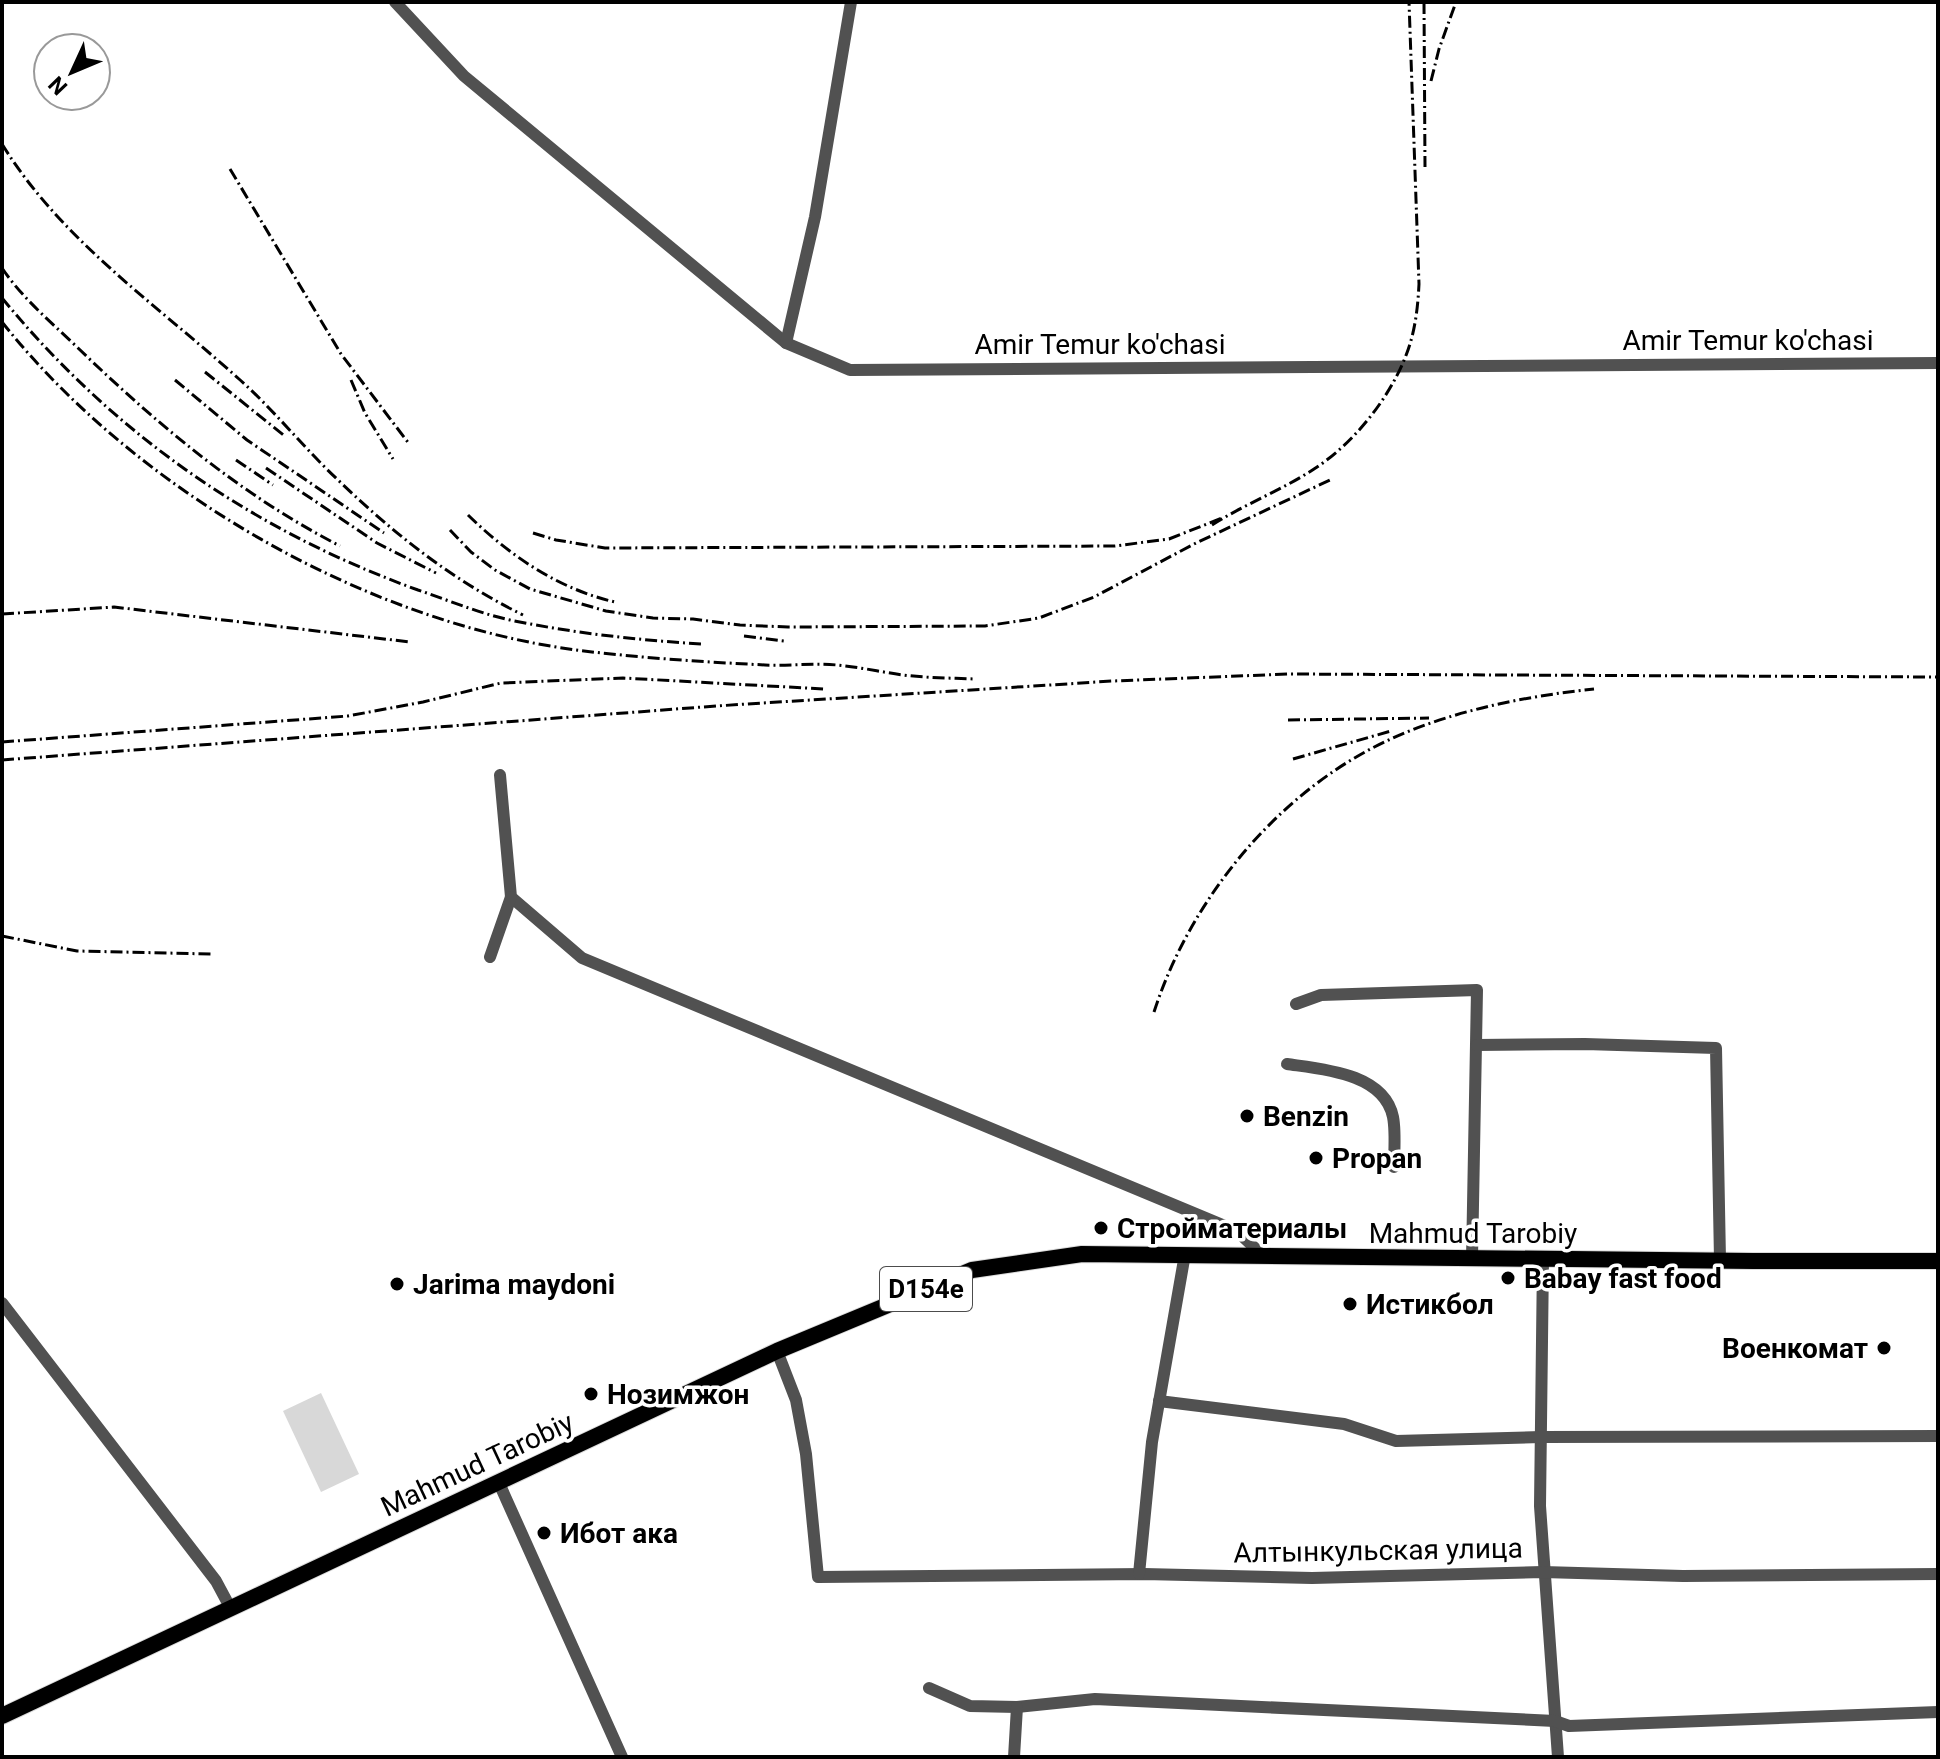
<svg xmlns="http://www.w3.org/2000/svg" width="1940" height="1759" font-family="Roboto,sans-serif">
  <rect width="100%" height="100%" fill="#fff"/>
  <polygon fill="#d8d8d8" points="321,1393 359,1474 321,1492 283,1411"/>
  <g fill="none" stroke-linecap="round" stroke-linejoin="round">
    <defs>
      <polyline id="major" points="2,1716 777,1351 972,1270 1082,1254 1753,1261 1938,1261"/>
    </defs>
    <use href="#major" stroke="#dbdbdb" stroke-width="18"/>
    <g stroke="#515151" stroke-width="12">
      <polyline points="395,2 464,76 786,343 850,370 1938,363"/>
      <polyline points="786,343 815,217 851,2"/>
      <polyline points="500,775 511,897 582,958 1237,1231 1261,1254"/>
      <polyline points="490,957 511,897"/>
      <polyline points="1296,1004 1321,995 1477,990 1472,1259"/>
      <polyline points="1477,1045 1585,1044 1716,1048 1720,1260"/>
      <path d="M1287,1064C1322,1069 1384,1073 1393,1117C1396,1132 1394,1152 1394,1167"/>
      <polyline points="1543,1259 1540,1506 1558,1757"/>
      <polyline points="2,1303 216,1581 231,1609"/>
      <polyline points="777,1351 796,1400 806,1454 818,1577 1144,1574 1312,1578 1543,1572 1683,1576 1938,1574"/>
      <polyline points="1159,1401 1344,1424 1396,1441 1541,1437 1938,1436"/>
      <polyline points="499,1483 622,1757"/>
      <polyline points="1139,1574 1152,1442 1185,1254"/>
      <polyline points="929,1688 970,1706 1017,1707 1095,1699 1555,1721 1569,1726 1938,1712"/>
      <polyline points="1014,1757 1017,1707"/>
    </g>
    <use href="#major" stroke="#000" stroke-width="16"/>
    <g stroke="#000" stroke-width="3" stroke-dasharray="12 4 2 4" stroke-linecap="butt">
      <polyline points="1424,2 1425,167"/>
      <polyline points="1431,81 1439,49 1456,2"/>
      <path d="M2,144C61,240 156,304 239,379C274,410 303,447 337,479C394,534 452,580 523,615"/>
      <polyline points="230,169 341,354 410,445"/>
      <path d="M2,268C22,298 51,322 78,348C158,425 241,495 340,546"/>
      <path d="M2,298C114,434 252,530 418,590C448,600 478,613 510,620C573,633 637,640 701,644"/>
      <path d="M2,322C136,491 369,625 584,651C643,658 705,662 765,665C789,666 813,663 837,665C859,667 881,672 903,675C927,678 951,678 975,679"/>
      <polyline points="205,372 286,437"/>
      <polyline points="175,380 247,440 384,533"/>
      <polyline points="351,380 365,413 393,459"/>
      <polyline points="236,460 273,485"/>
      <polyline points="266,468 377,543 436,573"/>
      <path d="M468,515C509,555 558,589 615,602"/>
      <path d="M1212,525C1245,504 1282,490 1314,469C1356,442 1395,392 1410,344C1416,324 1418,304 1419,284L1409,2"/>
      <polyline points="450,530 471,552 495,570 530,589 606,611 653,618 693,619 740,625 788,627 985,626 1039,618 1094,597 1196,543 1330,480"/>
      <polyline points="533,533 556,540 605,548 1115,546 1169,539 1222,518"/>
      <polyline points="2,614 114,607 410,642"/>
      <polyline points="744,636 784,641"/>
      <polyline points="1288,720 1429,718"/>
      <polyline points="2,742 348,716 423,702 501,683 623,678 824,689"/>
      <polyline points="1293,759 1391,731"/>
      <polyline points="2,760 716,706 1113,681 1289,674 1938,677"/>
      <polyline points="2,936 77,951 211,954"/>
      <path d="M1154,1012C1191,897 1281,788 1393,738C1455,710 1527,696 1594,689"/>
    </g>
  </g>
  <g fill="#000" stroke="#fff" stroke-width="3">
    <circle cx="1247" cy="1116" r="8"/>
    <circle cx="1316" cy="1158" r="8"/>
    <circle cx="1101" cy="1228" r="8"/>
    <circle cx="1508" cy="1278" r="8"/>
    <circle cx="397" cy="1284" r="8"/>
    <circle cx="1350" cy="1304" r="8"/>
    <circle cx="1884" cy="1348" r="8"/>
    <circle cx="591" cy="1394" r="8"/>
    <circle cx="544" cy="1533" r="8"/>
  </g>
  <g text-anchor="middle" stroke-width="7" stroke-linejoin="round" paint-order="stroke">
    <rect fill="#fff" stroke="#4c4c4c" stroke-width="2" x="880" y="1267" width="92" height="44" rx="6"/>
    <g font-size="26" font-weight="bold" fill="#000">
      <text x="926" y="1298">D154e</text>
    </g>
    <g font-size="28" fill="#000" stroke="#fff">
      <text x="1748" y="350">Amir Temur ko'chasi</text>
      <text x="1100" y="354">Amir Temur ko'chasi</text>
      <text x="1473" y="1243">Mahmud Tarobiy</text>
      <text transform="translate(477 1464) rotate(-25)" y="10">Mahmud Tarobiy</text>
      <text transform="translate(1378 1550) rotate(-1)" y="10">Алтынкульская улица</text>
    </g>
    <g font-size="28" font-weight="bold" fill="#000" stroke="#fff" text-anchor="start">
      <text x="1263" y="1126">Benzin</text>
      <text x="1332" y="1168">Propan</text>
      <text x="1117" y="1238">Стройматериалы</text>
      <text x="1524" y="1288">Babay fast food</text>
      <text x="413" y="1294">Jarima maydoni</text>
      <text x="1366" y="1314">Истикбол</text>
      <text x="1868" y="1358" text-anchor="end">Военкомат</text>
      <text x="607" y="1404">Нозимжон</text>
      <text x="560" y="1543">Ибот ака</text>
    </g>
  </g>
  <rect width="1940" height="1759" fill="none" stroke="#000000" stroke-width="8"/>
  <g transform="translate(72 72) rotate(226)"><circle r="38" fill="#ffffff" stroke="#999999" stroke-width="2"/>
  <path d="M0-6L14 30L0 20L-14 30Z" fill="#000000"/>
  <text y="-12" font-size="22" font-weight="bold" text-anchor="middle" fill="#000000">N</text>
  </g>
</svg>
